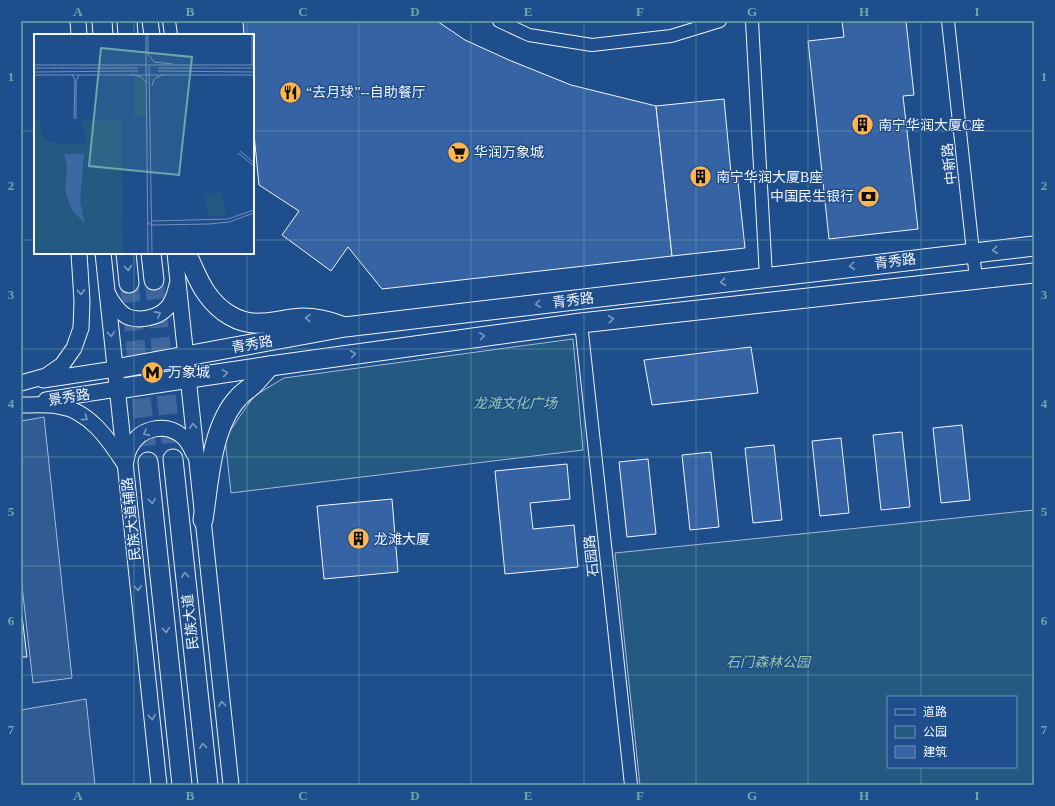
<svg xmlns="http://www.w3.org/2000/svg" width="1055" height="806" font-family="'Times New Roman','Noto Sans SC',serif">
  <rect width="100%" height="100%" fill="#1f4e8c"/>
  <g fill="#245a82" stroke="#a8bbd7" fill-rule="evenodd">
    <polygon points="573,339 583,450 231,493 225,438 254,396 284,378"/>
    <path d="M1034,510V785H640L615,553ZM888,697H1016V767H888Z"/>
  </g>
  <g fill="#305b95" stroke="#a8bbd7">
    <polygon points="44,417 72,678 33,683 21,577 21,421"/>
    <polygon points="86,699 95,785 21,785 21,710"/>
  </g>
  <g fill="#3563a3" stroke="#f2f6ff">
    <polygon points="243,21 437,21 465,40 509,60 571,85 656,106 672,256 382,289 348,247 331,271 282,235 299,211 259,185 253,124 253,35 244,35"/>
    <polygon points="842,21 906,21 914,95 903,96 918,229 829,239 808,41 844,37"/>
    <polygon points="724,99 731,173 737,173 745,248 672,256 656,106"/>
    <polygon points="751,347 758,393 652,405 644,360"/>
    <polygon points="962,425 970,500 941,503 933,428"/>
    <polygon points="902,432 910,507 881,510 873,435"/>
    <polygon points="841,438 849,513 820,516 812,441"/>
    <polygon points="774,445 782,520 753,523 745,448"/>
    <polygon points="711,452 719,527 690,530 682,455"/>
    <polygon points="648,459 656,534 627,537 619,462"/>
    <polygon points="567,464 570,499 530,503 533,529 574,525 578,567 505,574 495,471"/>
    <polygon points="392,499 398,572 324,579 317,506"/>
    <polygon points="21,608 27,657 21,657"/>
  </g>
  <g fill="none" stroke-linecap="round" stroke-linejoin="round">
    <g stroke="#3f679d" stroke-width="19" stroke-dasharray="19 10" stroke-linecap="butt">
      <polyline points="154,280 173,459"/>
      <polyline points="129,283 148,462"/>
    </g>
    <defs>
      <g id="minor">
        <polyline points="169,21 171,35"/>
        <polyline points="499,21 529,35 592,45 671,36 720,21"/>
        <polyline points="752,21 766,277"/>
        <polyline points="948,21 976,279"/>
        <polyline points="581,323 631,785"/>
      </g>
      <g id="tertiary">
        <polyline points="78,21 79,35"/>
        <polyline points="150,21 152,35"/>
        <polyline points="103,253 159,785"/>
        <polyline points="175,253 231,785"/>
        <path d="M108,294C112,302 118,311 126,316C138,322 158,318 167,308C173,302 175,293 177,285"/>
        <polyline points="43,380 115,369"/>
        <polyline points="21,383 46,376 62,365 74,348 81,328 82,301 79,253"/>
        <polyline points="46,400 117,389"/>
        <path d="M21,405C33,405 46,404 58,406C89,410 109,440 124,463"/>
        <path d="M126,461C127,456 128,450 131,446C141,427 166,423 182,436C188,441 191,448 194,454"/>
      </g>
      <g id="primary">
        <path d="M186,253C193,266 198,282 207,294C219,311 239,325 261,323C275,323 289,318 303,318C318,318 329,321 342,326"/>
        <polyline points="115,369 345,327 1034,246"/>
        <polyline points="117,389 270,366 581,323 1034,273"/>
        <path d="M203,520C209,482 211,427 238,398C242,393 249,389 254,384C259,378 265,372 270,366"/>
      </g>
      <g id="trunk">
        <polyline points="102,21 103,35"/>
        <polyline points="127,21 128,35"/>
        <polyline points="126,253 129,283"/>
        <polyline points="151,253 154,280"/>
        <polyline points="173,459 208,785"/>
        <polyline points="148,462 182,785"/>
      </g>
    </defs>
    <use href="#minor" stroke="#f2f6ff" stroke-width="14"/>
    <use href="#tertiary" stroke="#f2f6ff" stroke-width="17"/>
    <use href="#primary" stroke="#f2f6ff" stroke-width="21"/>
    <use href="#trunk" stroke="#f2f6ff" stroke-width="21"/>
    <use href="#minor" stroke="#1f4e8c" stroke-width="12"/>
    <use href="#tertiary" stroke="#1f4e8c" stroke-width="15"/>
    <use href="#primary" stroke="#1f4e8c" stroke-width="19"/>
    <use href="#trunk" stroke="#1f4e8c" stroke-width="19"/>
  </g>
  <defs><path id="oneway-chevron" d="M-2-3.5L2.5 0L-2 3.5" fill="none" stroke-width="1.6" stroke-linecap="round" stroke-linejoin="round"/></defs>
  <g stroke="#7e9ac0">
    <use href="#oneway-chevron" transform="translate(995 250) rotate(174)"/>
    <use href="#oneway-chevron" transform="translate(852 266) rotate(173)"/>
    <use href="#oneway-chevron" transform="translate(128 268) rotate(84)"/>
    <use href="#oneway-chevron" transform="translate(723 282) rotate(173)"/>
    <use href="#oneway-chevron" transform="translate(81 292) rotate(87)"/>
    <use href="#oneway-chevron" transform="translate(538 304) rotate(173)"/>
    <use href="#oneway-chevron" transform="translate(158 314) rotate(-29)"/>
    <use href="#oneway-chevron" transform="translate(308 318) rotate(-178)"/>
    <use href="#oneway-chevron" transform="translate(611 319) rotate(-6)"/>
    <use href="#oneway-chevron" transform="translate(111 334) rotate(84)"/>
    <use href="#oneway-chevron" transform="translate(482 336) rotate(-8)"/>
    <use href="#oneway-chevron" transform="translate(353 354) rotate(-8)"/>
    <use href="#oneway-chevron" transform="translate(225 373) rotate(-9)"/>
    <use href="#oneway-chevron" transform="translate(85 418) rotate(37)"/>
    <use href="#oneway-chevron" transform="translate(193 426) rotate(-96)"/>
    <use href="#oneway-chevron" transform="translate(146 433) rotate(152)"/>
    <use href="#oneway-chevron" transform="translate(152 501) rotate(84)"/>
    <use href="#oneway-chevron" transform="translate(185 575) rotate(-96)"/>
    <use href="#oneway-chevron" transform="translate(138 588) rotate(84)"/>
    <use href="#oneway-chevron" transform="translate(166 630) rotate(84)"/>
    <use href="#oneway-chevron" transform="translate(222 704) rotate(-96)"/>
    <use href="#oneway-chevron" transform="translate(152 717) rotate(84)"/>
    <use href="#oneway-chevron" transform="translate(203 746) rotate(-96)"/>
  </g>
  <path fill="none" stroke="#6aa9a8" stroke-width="1" stroke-opacity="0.55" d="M134,21V35M247,21V35M359,21V785M471,21V785M584,21V785M696,21V785M808,21V785M921,21V697M21,131H35M253,131H1034M21,240H35M253,240H1034M134,253V785M247,253V785M21,349H1034M21,457H1034M21,566H1034M21,675H1034M921,767V785"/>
  <defs>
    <symbol id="restaurant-disc" viewBox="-11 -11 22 22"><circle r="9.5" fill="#ffb74d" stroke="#1f4e8c"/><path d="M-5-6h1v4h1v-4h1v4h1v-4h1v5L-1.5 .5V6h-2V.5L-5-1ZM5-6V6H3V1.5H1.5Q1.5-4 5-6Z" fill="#111"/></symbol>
    <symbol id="building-disc" viewBox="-11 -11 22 22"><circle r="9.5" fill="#ffb74d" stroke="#1f4e8c"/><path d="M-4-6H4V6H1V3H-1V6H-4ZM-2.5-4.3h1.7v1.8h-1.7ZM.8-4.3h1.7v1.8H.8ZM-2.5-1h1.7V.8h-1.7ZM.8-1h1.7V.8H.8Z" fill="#111"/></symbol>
    <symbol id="supermarket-disc" viewBox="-11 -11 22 22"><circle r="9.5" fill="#ffb74d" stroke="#1f4e8c"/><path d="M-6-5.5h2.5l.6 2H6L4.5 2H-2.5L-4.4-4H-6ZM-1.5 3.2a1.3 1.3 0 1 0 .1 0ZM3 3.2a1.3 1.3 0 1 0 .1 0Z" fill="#111"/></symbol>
    <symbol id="bank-disc" viewBox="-11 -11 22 22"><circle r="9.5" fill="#ffb74d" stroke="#1f4e8c"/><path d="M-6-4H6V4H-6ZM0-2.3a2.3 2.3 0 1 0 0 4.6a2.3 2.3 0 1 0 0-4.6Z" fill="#111"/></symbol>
    <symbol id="metro-disc" viewBox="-11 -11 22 22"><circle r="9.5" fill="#ffb74d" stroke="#1f4e8c"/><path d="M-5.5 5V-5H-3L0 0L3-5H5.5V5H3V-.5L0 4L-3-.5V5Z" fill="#111"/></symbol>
  </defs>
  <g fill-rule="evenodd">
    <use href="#restaurant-disc" x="278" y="80" width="25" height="25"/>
    <use href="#building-disc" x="850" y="112" width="25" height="25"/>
    <use href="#supermarket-disc" x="446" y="140" width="25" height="25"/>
    <use href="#building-disc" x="688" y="164" width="25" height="25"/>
    <use href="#bank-disc" x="856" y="184" width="25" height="25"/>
    <use href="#metro-disc" x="140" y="360" width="25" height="25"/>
    <use href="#building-disc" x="346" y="526" width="25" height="25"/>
  </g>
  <g text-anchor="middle" stroke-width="3" stroke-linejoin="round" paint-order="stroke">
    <g font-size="14" fill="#f2f6ff" stroke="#1f4e8c" text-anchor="start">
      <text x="306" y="97">“去月球”--自助餐厅</text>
      <text x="878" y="130">南宁华润大厦C座</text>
      <text x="474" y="157">华润万象城</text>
      <text x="716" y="182">南宁华润大厦B座</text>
      <text x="854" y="201" text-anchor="end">中国民生银行</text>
      <text x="168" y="377">万象城</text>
      <text x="374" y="544">龙滩大厦</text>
    </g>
    <g font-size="14" fill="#f2f6ff" stroke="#1f4e8c">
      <text transform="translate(949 164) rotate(-96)" y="5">中新路</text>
      <text transform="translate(895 261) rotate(-7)" y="5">青秀路</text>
      <text transform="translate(573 300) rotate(-7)" y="5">青秀路</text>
      <text transform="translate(252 344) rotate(-10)" y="5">青秀路</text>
      <text transform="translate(69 397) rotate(-9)" y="5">景秀路</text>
      <text transform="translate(131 519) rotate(-96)" y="5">民族大道辅路</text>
      <text transform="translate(591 556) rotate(-96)" y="5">石园路</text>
      <text transform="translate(190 622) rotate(-96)" y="5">民族大道</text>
    </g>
    <g font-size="14" font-style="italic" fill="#97c8a6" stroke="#1f4e8c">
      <text x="515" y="408">龙滩文化广场</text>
      <text x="768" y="667">石门森林公园</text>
    </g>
  </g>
  <g transform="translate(34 34)">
    <rect width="220" height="220" fill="#1f4e8c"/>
    <path d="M100,43H106L112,50L113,83H100ZM6,86L7,98L15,108L21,109H53L47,86H88L89,219H0V87ZM176,159H187L192,182H174L171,162Z" fill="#245a82"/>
    <path d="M30,120H50L46,168L51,190L38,176L31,157L33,132Z" fill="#3b69a3"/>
    <path fill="none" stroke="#7391ba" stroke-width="1" d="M112,1V31M218,1V31M114,20L120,28L139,30M114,20V1M0,31H220M112,32L114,219M115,32L118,219M0,34H104M124,34H220M124,37L220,38M0,38L104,37M38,40L41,46L40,85M97,40L107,43L113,49M0,41H220M118,52L120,45L130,40M42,85V47L45,41M206,117L220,129M204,119L220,132M117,187L194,185L220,176M114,189L118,191L175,190L195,188L220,179"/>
    <path fill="#6aa9a8" fill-opacity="0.15" stroke="#6aa9a8" stroke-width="2" d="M67,14L158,23L145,141L55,132Z"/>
    <rect width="220" height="220" fill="none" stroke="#f2f6ff" stroke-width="2"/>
  </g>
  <rect width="1055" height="806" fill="none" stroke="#1f4e8c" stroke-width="44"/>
  <rect x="887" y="696" width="130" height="72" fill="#1f4e8c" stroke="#7391ba"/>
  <rect x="895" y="709" width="20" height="6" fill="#1f4e8c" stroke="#7391ba"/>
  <text x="923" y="716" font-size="12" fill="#f2f6ff">道路</text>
  <rect x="895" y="726" width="20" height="12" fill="#245a82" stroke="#7391ba"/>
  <text x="923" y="736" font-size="12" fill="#f2f6ff">公园</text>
  <rect x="895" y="746" width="20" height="12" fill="#3563a3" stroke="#7391ba"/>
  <text x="923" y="756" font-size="12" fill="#f2f6ff">建筑</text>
  <rect x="22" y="22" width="1011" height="762" fill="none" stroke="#6aa9a8" stroke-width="1.5"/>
  <g font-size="13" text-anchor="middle" font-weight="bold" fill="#6aa9a8">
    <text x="78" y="16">A</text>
    <text x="190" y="16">B</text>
    <text x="303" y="16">C</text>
    <text x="415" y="16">D</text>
    <text x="528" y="16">E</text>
    <text x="640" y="16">F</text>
    <text x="752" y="16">G</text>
    <text x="864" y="16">H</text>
    <text x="977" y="16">I</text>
    <text x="11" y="81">1</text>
    <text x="1044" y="81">1</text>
    <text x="11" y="190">2</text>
    <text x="1044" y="190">2</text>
    <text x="11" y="299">3</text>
    <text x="1044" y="299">3</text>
    <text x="11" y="408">4</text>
    <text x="1044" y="408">4</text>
    <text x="11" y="516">5</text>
    <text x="1044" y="516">5</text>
    <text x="11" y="625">6</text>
    <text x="1044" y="625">6</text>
    <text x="11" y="734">7</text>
    <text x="1044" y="734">7</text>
    <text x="78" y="800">A</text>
    <text x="190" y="800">B</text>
    <text x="303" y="800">C</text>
    <text x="415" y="800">D</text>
    <text x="528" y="800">E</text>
    <text x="640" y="800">F</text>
    <text x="752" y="800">G</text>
    <text x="864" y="800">H</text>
    <text x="977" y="800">I</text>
  </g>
</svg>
